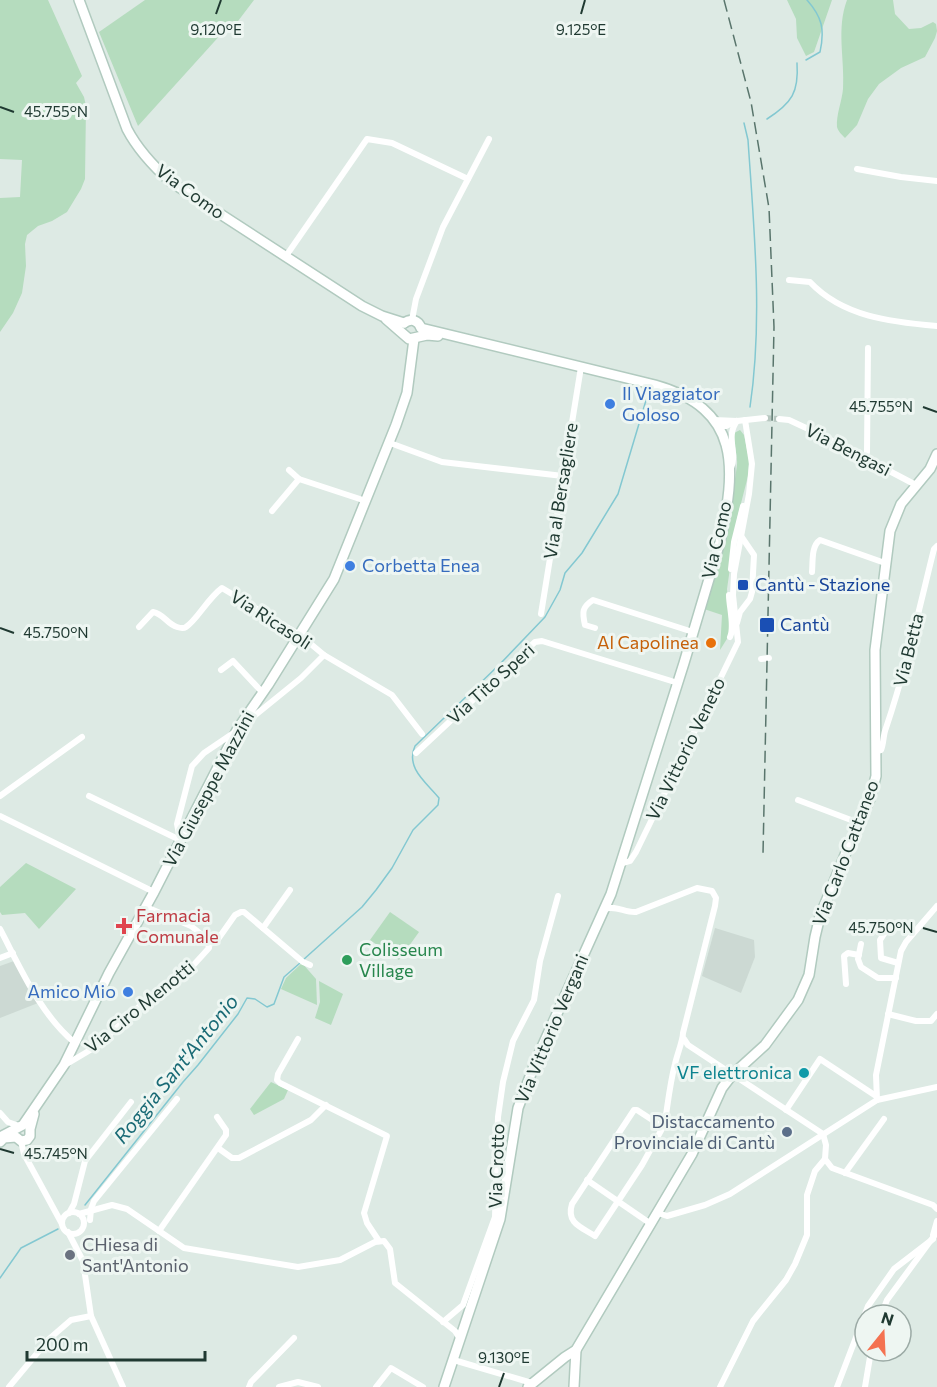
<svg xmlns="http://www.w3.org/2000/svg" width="937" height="1387" font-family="Commissioner,sans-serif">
  <rect width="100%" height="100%" fill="#ddeae4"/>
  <g fill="#ccd9d3">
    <polygon points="715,928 754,940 755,957 741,993 702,976"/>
    <polygon points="14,961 38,1003 0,1018 0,966"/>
  </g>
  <g fill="#b5dcbe">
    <polygon points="0,0 48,0 82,76 76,83 84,97 86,106 85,179 81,189 67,212 52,221 38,226 27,235 25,244 26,266 22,293 13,313 0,332 0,198 20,197 22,160 0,159"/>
    <polygon points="145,0 254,0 232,29 223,32 138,126 99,32"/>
    <polygon points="787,0 832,0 814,52 806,56 797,38 796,19"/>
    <path d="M847,0H893L895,14L909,29L921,28L933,22L936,24L937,31L935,38L925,57L901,68L879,84L868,99L857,125L845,138C842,135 838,131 837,127C836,115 842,101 843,89C845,59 836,29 847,0Z"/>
    <path d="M740,430L744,435L749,459L748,476L737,519L727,589L730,634L720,650L722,615L704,609C716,561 731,514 737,465C738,454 733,444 734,433Z"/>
    <polygon points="26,863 76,889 39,929 25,913 2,915 0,912 0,887"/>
    <polygon points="390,912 419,932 399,960 370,940"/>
    <polygon points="302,963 316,979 317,1005 281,989 286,978"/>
    <polygon points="319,981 343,994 331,1025 315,1018 320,1002"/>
    <polygon points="271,1082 288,1090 284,1099 254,1115 250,1109"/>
  </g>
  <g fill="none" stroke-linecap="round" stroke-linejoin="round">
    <g stroke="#83c8d1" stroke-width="1.5">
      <path d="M806,60L820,52C825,29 822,17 807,0"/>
      <path d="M767,119C792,103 799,92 797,63"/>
      <path d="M744,123L748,140C754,229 763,319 750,407"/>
      <path d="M303,960L362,907L376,890L392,868L413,830L438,805L439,798C427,783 405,768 415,746L500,664L545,617L560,590L565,573L582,553L618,494L647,397"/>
      <polyline points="85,1205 183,1082 198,1065 238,1014 247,998 255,999 267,1007 274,1004 284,977 300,963"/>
      <polyline points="0,1278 21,1248 58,1229"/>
    </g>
    <polyline stroke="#b7c7c0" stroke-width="6" stroke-dasharray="6 3" stroke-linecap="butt" points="765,418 779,419"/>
    <defs>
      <g id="secondary">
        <path d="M79,0L127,129C138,150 153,166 171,182L362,306L382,316L404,323"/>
        <polyline points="386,319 409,339 427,335 438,336"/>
        <path d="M404,323C411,318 418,320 421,328"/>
        <path d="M421,328L655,385C742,409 736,469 720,542L684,663L611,894L537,1058L518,1108L500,1219L444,1387"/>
        <polyline points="0,1137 23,1125 64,1065 109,973 154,892 237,730 268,685 334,579 396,425 407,393 414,339"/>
        <polyline points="0,1142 4,1138 16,1137 21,1141 27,1140 30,1136 30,1129 34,1114"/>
        <polyline points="528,1387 565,1357 576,1350 692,1154 722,1088 732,1075 765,1045 798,1000 809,975 815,937 820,916 847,850 870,799 876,776 875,650 890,531 901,504 930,469 937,454"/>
        <polyline points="574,1387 576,1350"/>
      </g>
    </defs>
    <use href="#secondary" stroke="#b1cabf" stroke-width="12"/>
    <g stroke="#fff" stroke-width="6">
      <polyline points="857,169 901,177 937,181"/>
      <polyline points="286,256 367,139 392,143 468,179"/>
      <path d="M789,280L810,282C843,317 891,322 937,326"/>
      <polyline points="412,320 416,299 443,227 489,139"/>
      <polyline points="779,419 789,420 819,434 916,485"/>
      <polyline points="714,420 737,421 765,418"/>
      <polyline points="718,426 726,426 736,421"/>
      <polyline points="390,443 442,462 563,476"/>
      <polyline points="865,457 867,452 868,348"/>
      <path d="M731,468C738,452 725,437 737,421"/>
      <polyline points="289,470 299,479 366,501"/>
      <polyline points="272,511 299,479"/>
      <polyline points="731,569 734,542 743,506"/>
      <path d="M812,572C813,562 811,546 820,540L885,563"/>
      <path d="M729,595C729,607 735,627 730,637"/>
      <polyline points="541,614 581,367"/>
      <polyline points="737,623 740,612 750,599 752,592 754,555 741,536"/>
      <path d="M139,627L153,612C164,614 167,624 177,627C180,628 183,629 186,627C197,620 208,598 222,588L300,635L324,655"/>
      <path d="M595,628L585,625C582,612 582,607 593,600L693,632"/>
      <polyline points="761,659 769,658"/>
      <polyline points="221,670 233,661 263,693"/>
      <polyline points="243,725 301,678 324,655 392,695 422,734"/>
      <path d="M877,751L881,750C884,743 883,735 886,728C906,669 919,609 934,549L937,546"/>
      <polyline points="416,753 535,642 542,641 678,683"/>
      <polyline points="0,796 82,737"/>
      <polyline points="89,796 180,840"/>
      <polyline points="798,800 859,823"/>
      <polyline points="0,816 154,892"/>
      <polyline points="180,839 177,824 192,766 204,753 235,732"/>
      <polyline points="620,864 630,861 636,852 738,642 733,595 734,574 749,494 752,464 745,420"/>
      <path d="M605,909C616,905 625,913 636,912L697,888L712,891L716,898L715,906L683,1033C683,1040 677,1055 675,1064C670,1083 668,1102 665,1122L663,1127"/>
      <polyline points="263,928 290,890"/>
      <path d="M0,929C21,969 40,1014 75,1043"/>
      <polyline points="886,931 880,940 881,958 898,963"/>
      <polyline points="209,944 216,942 235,915 241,912 244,912 303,962 310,965"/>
      <polyline points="861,944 858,959 861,967 878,978 896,978"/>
      <polyline points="0,958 13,953"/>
      <polyline points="846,984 844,956 848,953 859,955"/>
      <polyline points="888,1014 916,1021 931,1021 937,1014"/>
      <polyline points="298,1039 278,1074 277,1080 280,1083 387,1136 364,1213 367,1223 379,1241"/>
      <polyline points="684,1039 688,1045 823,1134 826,1145 825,1159 832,1168 933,1205 937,1209"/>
      <polyline points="65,1065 97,1046 144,1002 189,970 209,948 207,939 191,926 146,907"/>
      <polyline points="877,1100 876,1075 901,951 906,942 937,906"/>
      <path d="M634,1110H637L663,1127L642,1165L595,1236C581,1227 566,1223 572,1204Z"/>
      <polyline points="786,1110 820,1059 876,1096"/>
      <polyline points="0,1113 8,1122 19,1126"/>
      <polyline points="21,1141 24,1154 62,1224"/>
      <polyline points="218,1148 232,1158 239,1158 311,1120 326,1105"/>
      <polyline points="845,1173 884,1119"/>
      <polyline points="587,1180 651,1224"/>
      <circle cx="73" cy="1223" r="11"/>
      <polyline points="69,1213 74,1204 85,1161 131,1102"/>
      <polyline points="658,1213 667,1216 705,1205 730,1194 877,1100 937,1087"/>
      <polyline points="79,1214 112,1205 127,1209 184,1248 298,1267 340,1260 375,1242 384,1241 390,1249 395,1283 455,1331 460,1339"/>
      <polyline points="90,1220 91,1209 94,1201 177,1099"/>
      <polyline points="159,1231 226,1135 226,1130 217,1117"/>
      <polyline points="68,1232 83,1261 91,1316 123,1387"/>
      <polyline points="933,1235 937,1221"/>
      <polyline points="881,1315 887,1300 937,1232"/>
      <polyline points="443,1322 463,1305 495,1217 498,1117 503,1082 513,1041 534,1000 540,961 558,896"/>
      <polyline points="457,1361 532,1383"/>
      <polyline points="9,1387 49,1339 71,1320 91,1316"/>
      <polyline points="249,1387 251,1382 294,1338"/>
      <polyline points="279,1387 298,1382 318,1387"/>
      <polyline points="376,1387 391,1368 423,1387"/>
      <polyline points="720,1387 753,1321 786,1280 795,1264 807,1235 807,1195 815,1171 825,1159"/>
      <polyline points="837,1387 868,1306 894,1269 933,1239"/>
      <polyline points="865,1387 871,1351"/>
    </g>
    <use href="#secondary" stroke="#fff" stroke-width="9"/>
    <polyline stroke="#59756c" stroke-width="1.5" stroke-dasharray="12 6" stroke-linecap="butt" points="724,0 751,102 769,208 774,327 763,854"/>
  </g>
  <path fill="none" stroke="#1f3931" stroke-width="2" d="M216,14L221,0M581,14L585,0M0,107L14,112M923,407L937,412M0,628L14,633M923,928L937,932M0,1149L14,1153M499,1387L504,1373"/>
  <g fill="#3f7fe0" stroke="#eef6f2" stroke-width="2">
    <circle cx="610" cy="404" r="6"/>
    <circle cx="350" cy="566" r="6"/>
    <circle cx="128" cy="992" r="6"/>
  </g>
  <g fill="#1a4fb4" stroke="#eef6f2" stroke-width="2">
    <rect x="737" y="579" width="12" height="12" rx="3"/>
    <rect x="759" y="617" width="16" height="16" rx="3"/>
  </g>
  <circle fill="#e8710a" stroke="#eef6f2" stroke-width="2" cx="711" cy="643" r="6"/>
  <path fill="#e0444e" stroke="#eef6f2" stroke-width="2" d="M121 917h6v6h6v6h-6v6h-6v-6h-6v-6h6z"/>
  <circle fill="#2e9e5b" stroke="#eef6f2" stroke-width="2" cx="347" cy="960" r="6"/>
  <circle fill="#0f9aa8" stroke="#eef6f2" stroke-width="2" cx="804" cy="1073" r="6"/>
  <circle fill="#5c6f8a" stroke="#eef6f2" stroke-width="2" cx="787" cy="1132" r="6"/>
  <circle fill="#6b7280" stroke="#eef6f2" stroke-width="2" cx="70" cy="1255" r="6"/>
  <g text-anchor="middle" stroke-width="6" stroke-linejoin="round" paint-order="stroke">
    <g font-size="18" fill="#1f3931" stroke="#eef6f2">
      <text transform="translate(190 192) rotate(36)" y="6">Via Como</text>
      <text transform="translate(848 450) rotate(27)" y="6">Via Bengasi</text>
      <text transform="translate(561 491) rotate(-81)" y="6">Via al Bersagliere</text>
      <text transform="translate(717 540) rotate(-77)" y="6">Via Como</text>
      <text transform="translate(271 620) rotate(33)" y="6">Via Ricasoli</text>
      <text transform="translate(909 650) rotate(-76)" y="6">Via Betta</text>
      <text transform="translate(491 684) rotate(-42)" y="6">Via Tito Speri</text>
      <text transform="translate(686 749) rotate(-64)" y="6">Via Vittorio Veneto</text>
      <text transform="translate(209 789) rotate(-62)" y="6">Via Giuseppe Mazzini</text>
      <text transform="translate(846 853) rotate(-69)" y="6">Via Carlo Cattaneo</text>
      <text transform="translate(140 1007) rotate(-39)" y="6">Via Ciro Menotti</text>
      <text transform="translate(552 1029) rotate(-67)" y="6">Via Vittorio Vergani</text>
      <text transform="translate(497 1166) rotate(-88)" y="6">Via Crotto</text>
    </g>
    <g font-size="18" fill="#366cbe" stroke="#eef6f2" text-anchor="start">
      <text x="622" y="400">Il Viaggiator<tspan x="622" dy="21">Goloso</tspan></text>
      <text x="362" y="572">Corbetta Enea</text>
      <text x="116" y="998" text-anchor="end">Amico Mio</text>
    </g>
    <g font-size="18" fill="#164399" stroke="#eef6f2" text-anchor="start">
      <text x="755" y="591">Cantù - Stazione</text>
      <text x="780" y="631">Cantù</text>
    </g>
    <g font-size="18" fill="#c56008" stroke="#eef6f2" text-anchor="end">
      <text x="699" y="649">Al Capolinea</text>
    </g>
    <g font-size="18" fill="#be3a42" stroke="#eef6f2" text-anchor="start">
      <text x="136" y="922">Farmacia<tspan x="136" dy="21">Comunale</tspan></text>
    </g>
    <g font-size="18" fill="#27864d" stroke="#eef6f2" text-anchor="start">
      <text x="359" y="956">Colisseum<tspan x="359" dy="21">Village</tspan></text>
    </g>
    <g font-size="18" fill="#0d838f" stroke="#eef6f2" text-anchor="end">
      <text x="792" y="1079">VF elettronica</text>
    </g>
    <g font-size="18" fill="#4e5e75" stroke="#eef6f2" text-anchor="end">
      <text x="775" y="1128">Distaccamento<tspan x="775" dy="21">Provinciale di Cantù</tspan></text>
    </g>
    <g font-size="18" fill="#5b616d" stroke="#eef6f2" text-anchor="start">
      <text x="82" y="1251">CHiesa di<tspan x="82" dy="21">Sant'Antonio</tspan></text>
    </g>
    <g font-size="20" font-style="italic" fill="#196a75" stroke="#eef6f2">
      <text transform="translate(176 1069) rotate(-51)" y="7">Roggia Sant'Antonio</text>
    </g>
  </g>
  <g font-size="15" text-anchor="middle" fill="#1f3931" stroke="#eef6f2" stroke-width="6" stroke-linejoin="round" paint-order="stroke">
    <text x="216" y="35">9.120°E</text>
    <text x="581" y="35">9.125°E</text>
    <text x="56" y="117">45.755°N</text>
    <text x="881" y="412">45.755°N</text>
    <text x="56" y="638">45.750°N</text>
    <text x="881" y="933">45.750°N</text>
    <text x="56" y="1159">45.745°N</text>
    <text x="504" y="1363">9.130°E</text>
  </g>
  <g transform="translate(883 1333) rotate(18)"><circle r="28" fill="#eef6f2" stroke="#9baaa5" stroke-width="1.5"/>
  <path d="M0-4.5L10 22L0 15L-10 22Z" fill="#f47251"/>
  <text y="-9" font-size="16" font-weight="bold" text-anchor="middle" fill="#1f3931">N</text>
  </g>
  <path d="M27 1351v9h178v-9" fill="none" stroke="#1f3931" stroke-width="3"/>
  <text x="36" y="1351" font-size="18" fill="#1f3931" stroke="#eef6f2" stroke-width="4.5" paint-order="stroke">200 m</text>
</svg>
